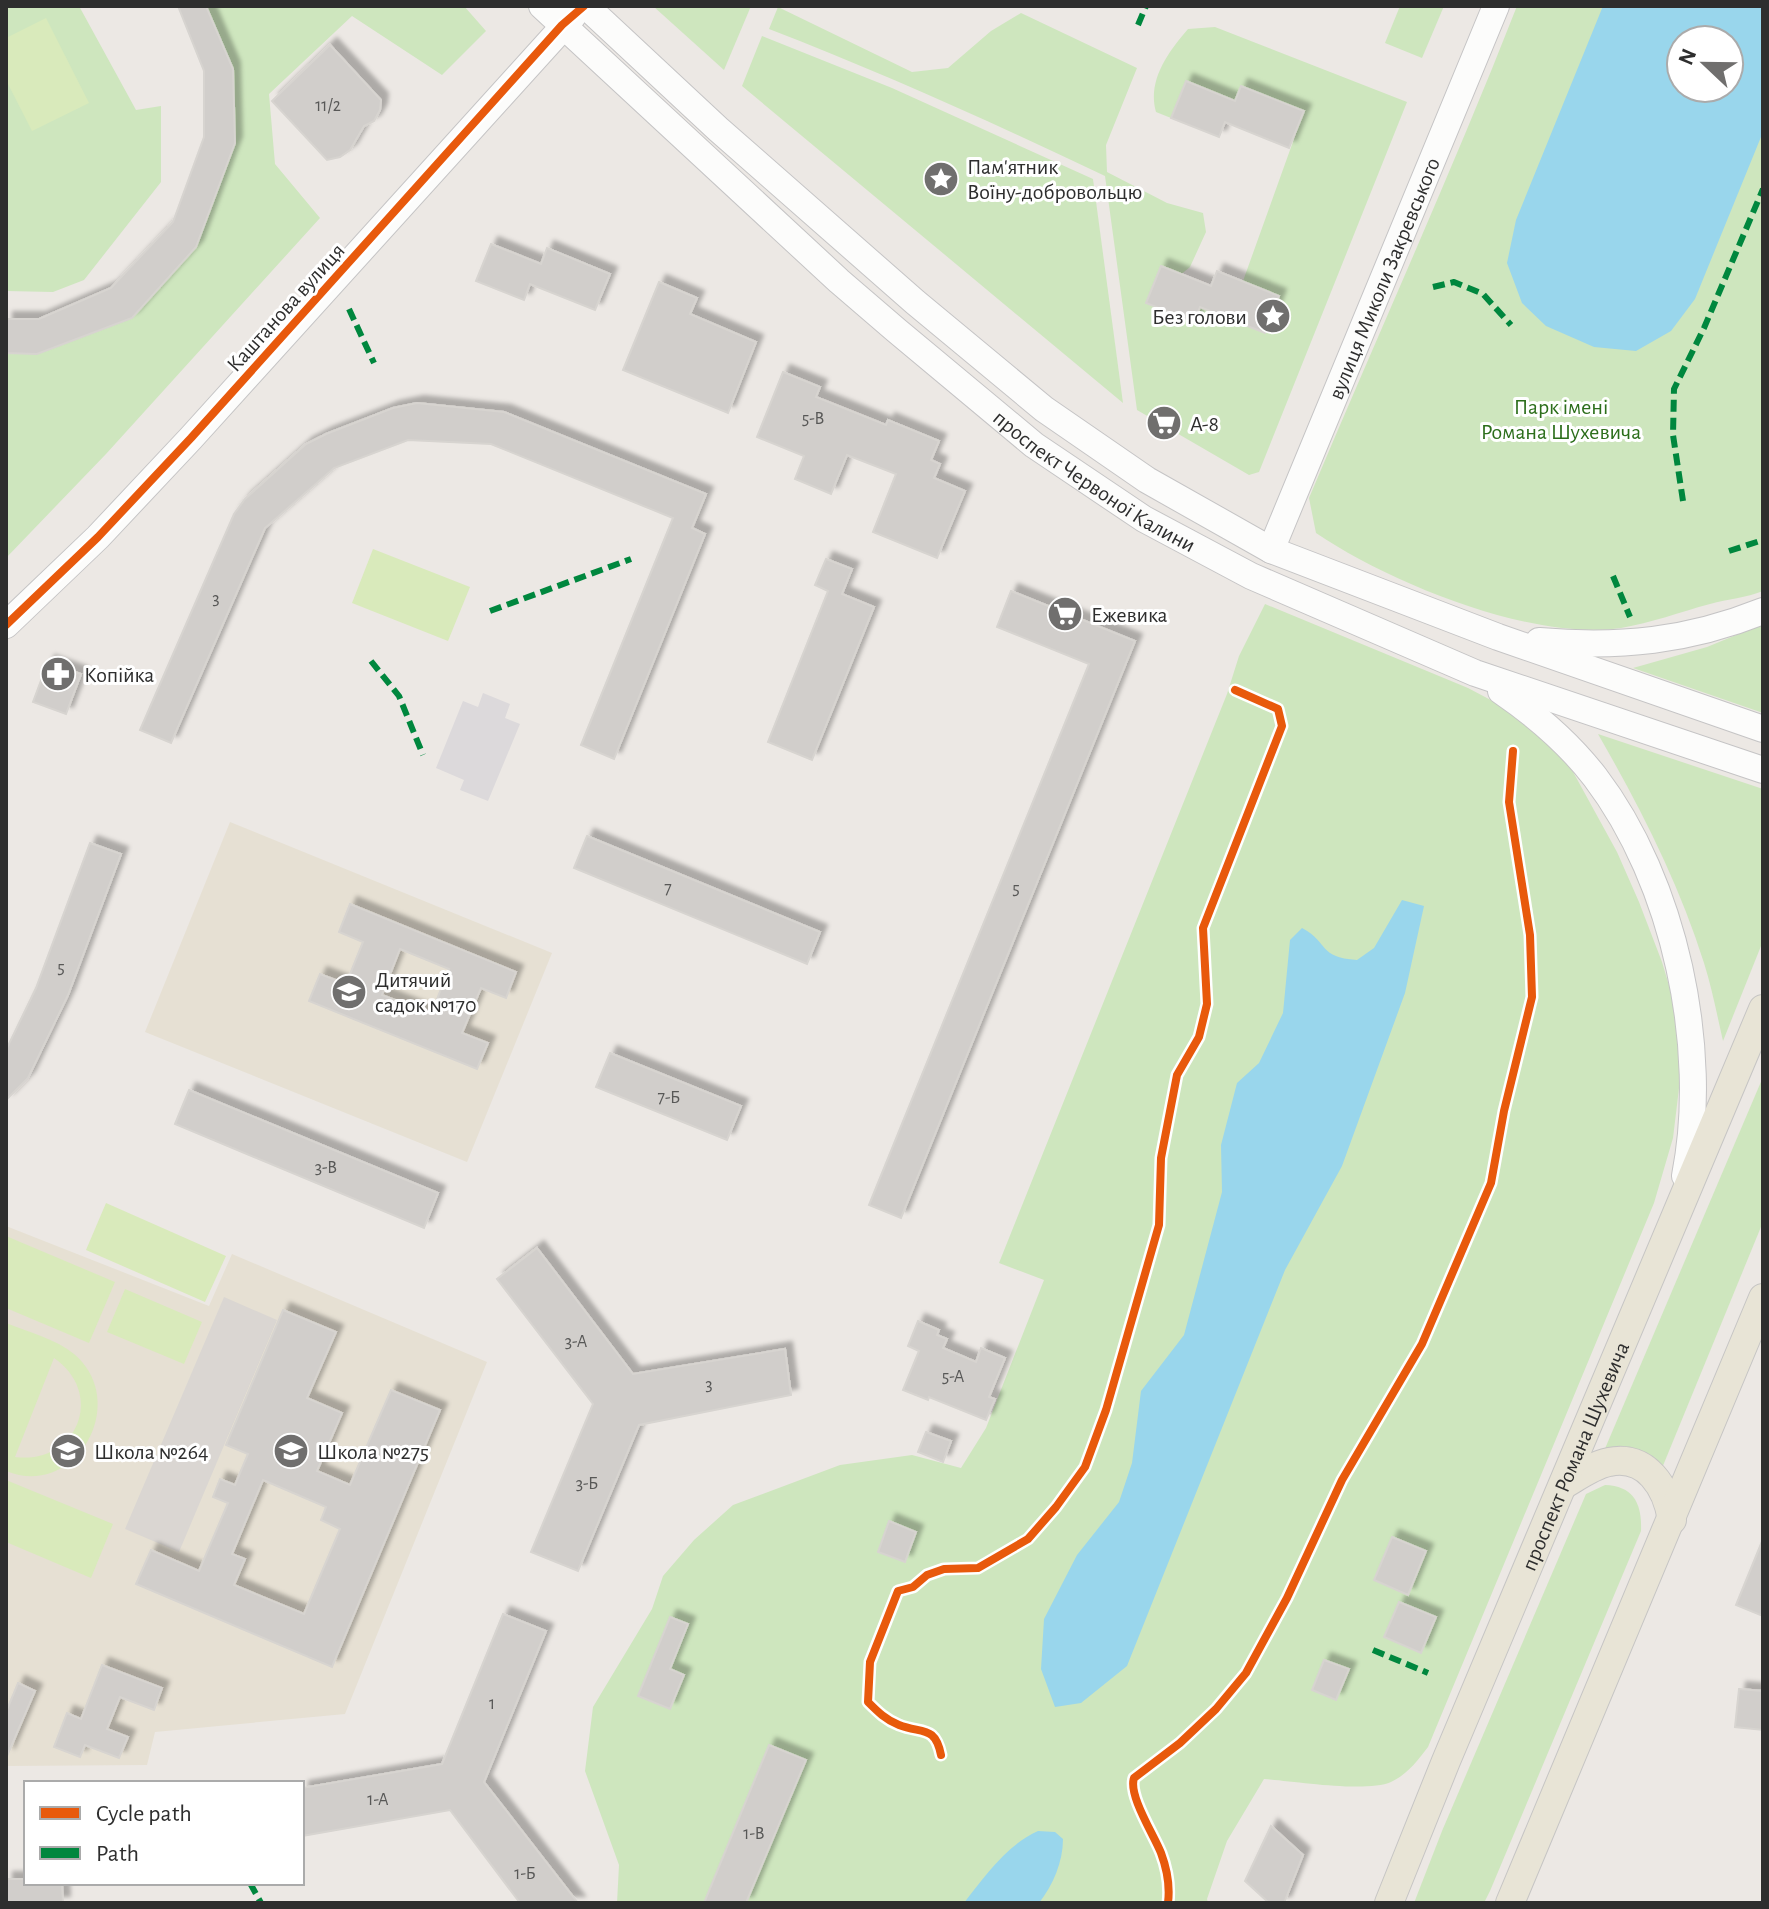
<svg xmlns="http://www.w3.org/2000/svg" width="1769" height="1909" font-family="'Alegreya Sans',sans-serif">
  <defs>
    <filter id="shadow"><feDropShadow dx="7" dy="-7" stdDeviation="2" flood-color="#0004"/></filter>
  </defs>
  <rect width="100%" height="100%" fill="#ece8e4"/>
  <polygon fill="#dcd9db" points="483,693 510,704 505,718 520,724 488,801 460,790 464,780 436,768 463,701 478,707"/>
  <g fill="#e6e0d3">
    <polygon points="230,822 552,953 467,1162 145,1032"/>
    <polygon points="6,1226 209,1306 232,1254 487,1362 345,1714 155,1732 147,1765 6,1766"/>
  </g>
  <g fill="#cee6be" fill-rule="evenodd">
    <polygon points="6,6 79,6 136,110 161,106 161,182 84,280 53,292 6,291"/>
    <polygon points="206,6 464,6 486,31 442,75 352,16 269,94 275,164 320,218 106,454 6,558 6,353 132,317 196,247 235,143 233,69"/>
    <polygon points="653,6 751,6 724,70"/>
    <polygon points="1400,6 1444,6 1422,58 1385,43"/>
    <path d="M1517,6H1763V591C1746,598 1728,599 1710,604C1680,612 1651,623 1621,628C1531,641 1390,583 1316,533L1309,498C1378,334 1452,172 1517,6ZM1681,40H1729V88H1681Z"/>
    <path d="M778,7L912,72L948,68L991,31L1021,13L1137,68L1106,145L1107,172L1167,203L1203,213L1206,232L1190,267L1146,303L1193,322L1200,307L1264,333L1279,296L1243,281L1304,111L1242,86L1235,101L1186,81L1171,118L1156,112C1147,81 1168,52 1188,29L1215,27L1407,102L1259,472L1249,475L1137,410L1105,176C994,123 883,73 769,29Z"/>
    <polygon points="762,36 892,88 1093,179 1123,403 742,86"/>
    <path d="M1265,604L1468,688L1504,707L1533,727L1572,770L1617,852L1639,902L1662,962L1677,1012L1680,1037V1080L1673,1138L1654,1203L1428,1747C1418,1760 1408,1774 1391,1782C1365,1793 1294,1781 1264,1779L1227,1841L1207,1899L1208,1903H617L619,1865L585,1771L593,1707L652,1609L663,1576L694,1540L733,1505L840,1465L912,1455L961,1468L986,1428L1044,1280L999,1263L1227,694L1239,656Z"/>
    <polygon points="1763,624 1763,713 1633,668 1707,647"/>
    <path d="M1598,734L1763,789V941L1723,1041C1717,1015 1712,988 1704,963C1679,883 1640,807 1598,734Z"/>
    <polygon points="1763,1077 1763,1222 1660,1473 1604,1451"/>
    <path d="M1605,1485C1634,1486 1642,1504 1641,1531L1490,1891L1484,1903H1414L1442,1831L1586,1494Z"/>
  </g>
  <g fill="#d9eabb" fill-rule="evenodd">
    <polygon points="46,18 89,103 32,131 6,80 6,38"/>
    <polygon points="373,549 470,587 448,641 352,603"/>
    <polygon points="106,1203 226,1256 205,1302 86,1250"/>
    <polygon points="6,1236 115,1282 89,1343 6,1308"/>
    <polygon points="125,1289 202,1322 184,1364 107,1332"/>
    <path d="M6,1323C28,1332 56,1339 74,1354C131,1402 76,1500 6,1471ZM54,1358C106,1394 77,1465 15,1457Z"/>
    <polygon points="6,1480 113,1524 91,1578 6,1542"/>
  </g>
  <polygon fill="#dad6d2" points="224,1297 277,1320 179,1552 125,1529"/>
  <g fill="#99d6ec" fill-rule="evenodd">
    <path d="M1603,6H1763V132L1695,299L1671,331L1636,351L1594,347L1546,326L1522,303L1507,263L1516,220ZM1681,40H1729V88H1681Z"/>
    <path d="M1402,900L1424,906L1405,993L1342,1166L1285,1270L1127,1666L1081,1703L1055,1707L1041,1669L1044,1619L1077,1555L1119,1502L1132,1463L1141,1391L1184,1335L1222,1192L1221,1145L1237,1083L1259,1063L1283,1013L1290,940L1302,928C1330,943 1317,957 1357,960L1374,948Z"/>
    <path d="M1038,1831L1055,1832L1063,1839C1063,1862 1053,1885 1039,1903H964C984,1877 1008,1844 1038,1831Z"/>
  </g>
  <g fill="#d1cecb" stroke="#d7d4d0" stroke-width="2" fill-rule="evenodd" filter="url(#shadow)">
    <polygon points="178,6 206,6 233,69 235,143 196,247 132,318 37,354 6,353 6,319 39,319 111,288 173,222 204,137 204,71"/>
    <polygon points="330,45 381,100 380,110 374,121 364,126 350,150 340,157 327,160 272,101"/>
    <polygon points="1186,81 1235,101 1241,86 1304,111 1289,148 1225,122 1219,137 1171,118"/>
    <polygon points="491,244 541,264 547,248 610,274 595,310 530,284 524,300 476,281"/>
    <polygon points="1161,266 1211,286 1217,271 1279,296 1265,333 1200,307 1194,322 1146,303"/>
    <polygon points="659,282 697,298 690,314 756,342 728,413 623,370"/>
    <polygon points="783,372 820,387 816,397 886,425 888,420 939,441 931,460 940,464 934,478 965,491 937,558 873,532 896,474 847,455 831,494 795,479 804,456 757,437"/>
    <polygon points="417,403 504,412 706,494 692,528 705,534 614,759 581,745 673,518 491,444 408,440 334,468 265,528 171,743 140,730 234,514 245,499 306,444 326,434 393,408"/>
    <polygon points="826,559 852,569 842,594 874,607 812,760 768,742 828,591 815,585"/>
    <polygon points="1011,591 1135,641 901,1218 869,1205 1089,664 997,627"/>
    <polygon points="48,662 81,674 66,714 33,702"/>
    <polygon points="587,836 820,932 807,964 574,868"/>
    <polygon points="90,843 121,854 68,995 28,1078 6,1100 6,1050 36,988"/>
    <path d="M350,904L516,972L506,998L481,988L462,1033L488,1043L477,1069L309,1001L320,974L346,984L363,942L339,932ZM400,949L449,969L431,1014L382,995Z"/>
    <polygon points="610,1053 741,1106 727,1140 596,1087"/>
    <polygon points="189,1090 438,1193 424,1228 175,1124"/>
    <polygon points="537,1248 633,1374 785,1349 791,1395 639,1425 578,1571 531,1552 593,1404 497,1279"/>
    <path d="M283,1310L336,1332L307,1398L342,1413L317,1471L350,1485L391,1390L440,1410L332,1667L136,1584L151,1550L199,1571L228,1503L213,1497L220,1479L235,1485L248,1454L226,1445ZM263,1480L326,1507L321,1520L340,1529L304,1614L234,1585L245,1559L232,1554Z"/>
    <polygon points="918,1321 939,1330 937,1335 947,1339 943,1348 976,1362 981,1348 1005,1358 989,1397 995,1399 986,1420 929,1397 928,1400 903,1390 919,1351 908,1346"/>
    <polygon points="926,1432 951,1441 943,1462 918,1452"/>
    <polygon points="889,1521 916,1532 905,1562 878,1552"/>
    <polygon points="1392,1537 1426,1551 1408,1595 1374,1580"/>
    <polygon points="1763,1539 1763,1616 1736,1605"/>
    <polygon points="1399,1602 1436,1617 1421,1653 1384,1637"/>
    <polygon points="503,1614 546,1631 484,1782 578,1903 520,1903 450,1810 302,1836 302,1788 442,1764"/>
    <polygon points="670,1617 688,1624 670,1669 684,1675 670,1709 638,1696"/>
    <polygon points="1324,1660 1349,1669 1336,1700 1312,1690"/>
    <polygon points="102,1665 162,1688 154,1710 120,1697 107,1729 128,1737 119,1758 85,1745 80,1757 54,1747 67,1713 81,1719"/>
    <polygon points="18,1683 35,1691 7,1756 6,1712"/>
    <polygon points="1739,1689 1763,1691 1763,1730 1735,1727"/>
    <polygon points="769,1745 806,1760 746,1903 704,1903"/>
    <polygon points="1271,1826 1303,1855 1284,1903 1269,1903 1245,1881"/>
    <polygon points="6,1879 26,1879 26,1883 62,1883 63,1903 6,1903"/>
  </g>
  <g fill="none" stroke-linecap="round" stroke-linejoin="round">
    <defs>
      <g id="secondary">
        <path id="s1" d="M542,6L839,281L896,330L1034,445L1144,519L1251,576L1475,673L1763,770"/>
        <polyline points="586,6 718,129 915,302 1044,409 1147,480 1271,550 1498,637 1763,729"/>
        <path id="s2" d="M1271,550L1496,6"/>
        <polyline points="6,625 98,537 191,438 573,16"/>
        <path d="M1539,641C1620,648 1688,641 1763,611"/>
        <path d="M1501,691C1536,715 1568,742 1595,777C1675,882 1710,1048 1685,1176"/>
      </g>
      <g id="primary">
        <path d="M1563,1485C1577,1477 1593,1465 1609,1462C1647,1454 1667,1488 1672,1520"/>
        <path id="s3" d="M1389,1903L1446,1761L1763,1009"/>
        <polyline points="1510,1903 1763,1298"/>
      </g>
    </defs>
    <use href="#secondary" stroke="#c5c4c5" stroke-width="28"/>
    <use href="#primary" stroke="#c6c5c4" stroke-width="30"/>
    <use href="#secondary" stroke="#fcfcfb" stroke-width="26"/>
    <use href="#primary" stroke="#e8e4d6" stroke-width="28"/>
    <g stroke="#00873e" stroke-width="6" stroke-dasharray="12 6" stroke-linecap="butt">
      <polyline points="1138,25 1146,6"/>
      <polyline points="1433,287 1454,282 1483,294 1511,325"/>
      <polyline points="349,309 374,363"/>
      <polyline points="1683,501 1673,435 1674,389 1704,328 1763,189"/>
      <polyline points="1729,551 1763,540"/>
      <polyline points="1613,576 1630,617"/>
      <polyline points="490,611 631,559"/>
      <polyline points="371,661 399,696 423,755"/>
      <polyline points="1373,1650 1428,1673"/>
      <polyline points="250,1883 261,1903"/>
    </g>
    <defs>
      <g id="cycleway">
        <polyline points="6,625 98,537 191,438 562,25 584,6"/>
        <path d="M941,1755C935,1725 922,1734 899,1725C886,1720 878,1712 868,1702L870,1662L898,1591L913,1587L927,1575L944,1569L978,1568L1028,1539L1056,1507L1085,1467L1106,1410L1159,1225L1161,1158L1177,1075L1199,1037L1207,1004L1203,928L1282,726L1278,709L1235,690"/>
        <path d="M1168,1903C1170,1887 1167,1869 1161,1853C1154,1835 1128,1795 1134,1778L1180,1743L1216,1709L1246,1673L1287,1598L1342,1480L1422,1344L1491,1183L1504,1111L1532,997L1530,935L1509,802L1513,751"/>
      </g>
    </defs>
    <use href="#cycleway" stroke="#fff" stroke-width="13"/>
    <use href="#cycleway" stroke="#e8590c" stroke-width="8"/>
  </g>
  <defs>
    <symbol id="sight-disc" viewBox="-11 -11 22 22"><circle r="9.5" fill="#706f6e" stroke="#fff"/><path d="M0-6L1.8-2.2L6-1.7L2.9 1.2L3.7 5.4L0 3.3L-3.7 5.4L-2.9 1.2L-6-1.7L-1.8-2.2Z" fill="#fff"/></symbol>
    <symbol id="supermarket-disc" viewBox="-11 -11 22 22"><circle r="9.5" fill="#706f6e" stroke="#fff"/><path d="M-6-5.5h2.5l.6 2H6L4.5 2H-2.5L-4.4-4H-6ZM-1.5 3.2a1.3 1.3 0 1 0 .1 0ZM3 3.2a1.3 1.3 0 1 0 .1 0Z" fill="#fff"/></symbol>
    <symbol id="pharmacy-disc" viewBox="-11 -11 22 22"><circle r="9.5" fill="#706f6e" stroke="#fff"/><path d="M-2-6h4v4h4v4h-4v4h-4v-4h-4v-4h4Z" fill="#fff"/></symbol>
    <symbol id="school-disc" viewBox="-11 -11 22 22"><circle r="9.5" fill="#706f6e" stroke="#fff"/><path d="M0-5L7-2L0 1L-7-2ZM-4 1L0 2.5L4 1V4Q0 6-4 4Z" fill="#fff"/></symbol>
  </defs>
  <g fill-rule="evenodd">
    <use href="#sight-disc" x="921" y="159" width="40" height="40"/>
    <use href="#sight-disc" x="1253" y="296" width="40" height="40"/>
    <use href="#supermarket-disc" x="1144" y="403" width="40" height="40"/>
    <use href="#supermarket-disc" x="1045" y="594" width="40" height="40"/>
    <use href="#pharmacy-disc" x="38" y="654" width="40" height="40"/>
    <use href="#school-disc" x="329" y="972" width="40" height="40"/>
    <use href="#school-disc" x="48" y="1431" width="40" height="40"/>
    <use href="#school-disc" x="271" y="1431" width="40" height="40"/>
  </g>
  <g text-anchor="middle" stroke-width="6" stroke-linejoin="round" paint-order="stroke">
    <g font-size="18" fill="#585857">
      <text x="328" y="111">11/2</text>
      <text x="813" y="424">5-В</text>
      <text x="216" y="604">3</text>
      <text x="668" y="894">7</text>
      <text x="1016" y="894">5</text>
      <text x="61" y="973">5</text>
      <text x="669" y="1103">7-Б</text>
      <text x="326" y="1173">3-В</text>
      <text x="576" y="1347">3-А</text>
      <text x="953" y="1382">5-А</text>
      <text x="709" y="1390">3</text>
      <text x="587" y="1489">3-Б</text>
      <text x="492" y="1709">1</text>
      <text x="378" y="1805">1-А</text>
      <text x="754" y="1839">1-В</text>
      <text x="525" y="1879">1-Б</text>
    </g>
    <g font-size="22" fill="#2e2e2e" stroke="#fff" text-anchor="start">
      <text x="967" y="174">Пам'ятник<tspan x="967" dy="25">Воїну-добровольцю</tspan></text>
      <text x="1247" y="324" text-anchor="end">Без голови</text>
      <text x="1190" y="431">А-8</text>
      <text x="1091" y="622">Ежевика</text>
      <text x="84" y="682">Копійка</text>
      <text x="375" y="987">Дитячий<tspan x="375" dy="25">садок №170</tspan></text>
      <text x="94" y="1459">Школа №264</text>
      <text x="317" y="1459">Школа №275</text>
    </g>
    <g font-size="22" fill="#2e2e2e" stroke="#fff">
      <text dy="8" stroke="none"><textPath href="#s2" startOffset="294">вулиця Миколи Закревського</textPath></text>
      <text transform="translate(285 307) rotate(-48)" y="8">Каштанова вулиця</text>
      <text dy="8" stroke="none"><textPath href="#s1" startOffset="730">проспект Червоної Калини</textPath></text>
      <text dy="8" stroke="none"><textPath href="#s3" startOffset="484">проспект Романа Шухевича</textPath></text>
    </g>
    <g font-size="22" fill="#2c6e1b" stroke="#fff">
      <text x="1561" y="414">Парк імені<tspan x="1561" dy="25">Романа Шухевича</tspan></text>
    </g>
  </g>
  <rect width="1769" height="1909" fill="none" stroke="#2e2e2e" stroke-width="16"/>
  <rect x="24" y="1781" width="280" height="104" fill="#ffffff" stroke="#ababab" stroke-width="2"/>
  <rect x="40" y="1807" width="40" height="12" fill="#e8590c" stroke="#ababab" stroke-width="2"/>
  <text x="96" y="1821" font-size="24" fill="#2e2e2e">Cycle path</text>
  <rect x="40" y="1847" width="40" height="12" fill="#00873e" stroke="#ababab" stroke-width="2"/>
  <text x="96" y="1861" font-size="24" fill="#2e2e2e">Path</text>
  <g transform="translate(1705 64) rotate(292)"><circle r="38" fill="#ffffff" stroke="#ababab" stroke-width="2"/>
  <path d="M0-6L14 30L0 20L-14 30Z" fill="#706f6e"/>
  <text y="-12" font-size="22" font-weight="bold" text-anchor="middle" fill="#2e2e2e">N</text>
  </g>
</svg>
